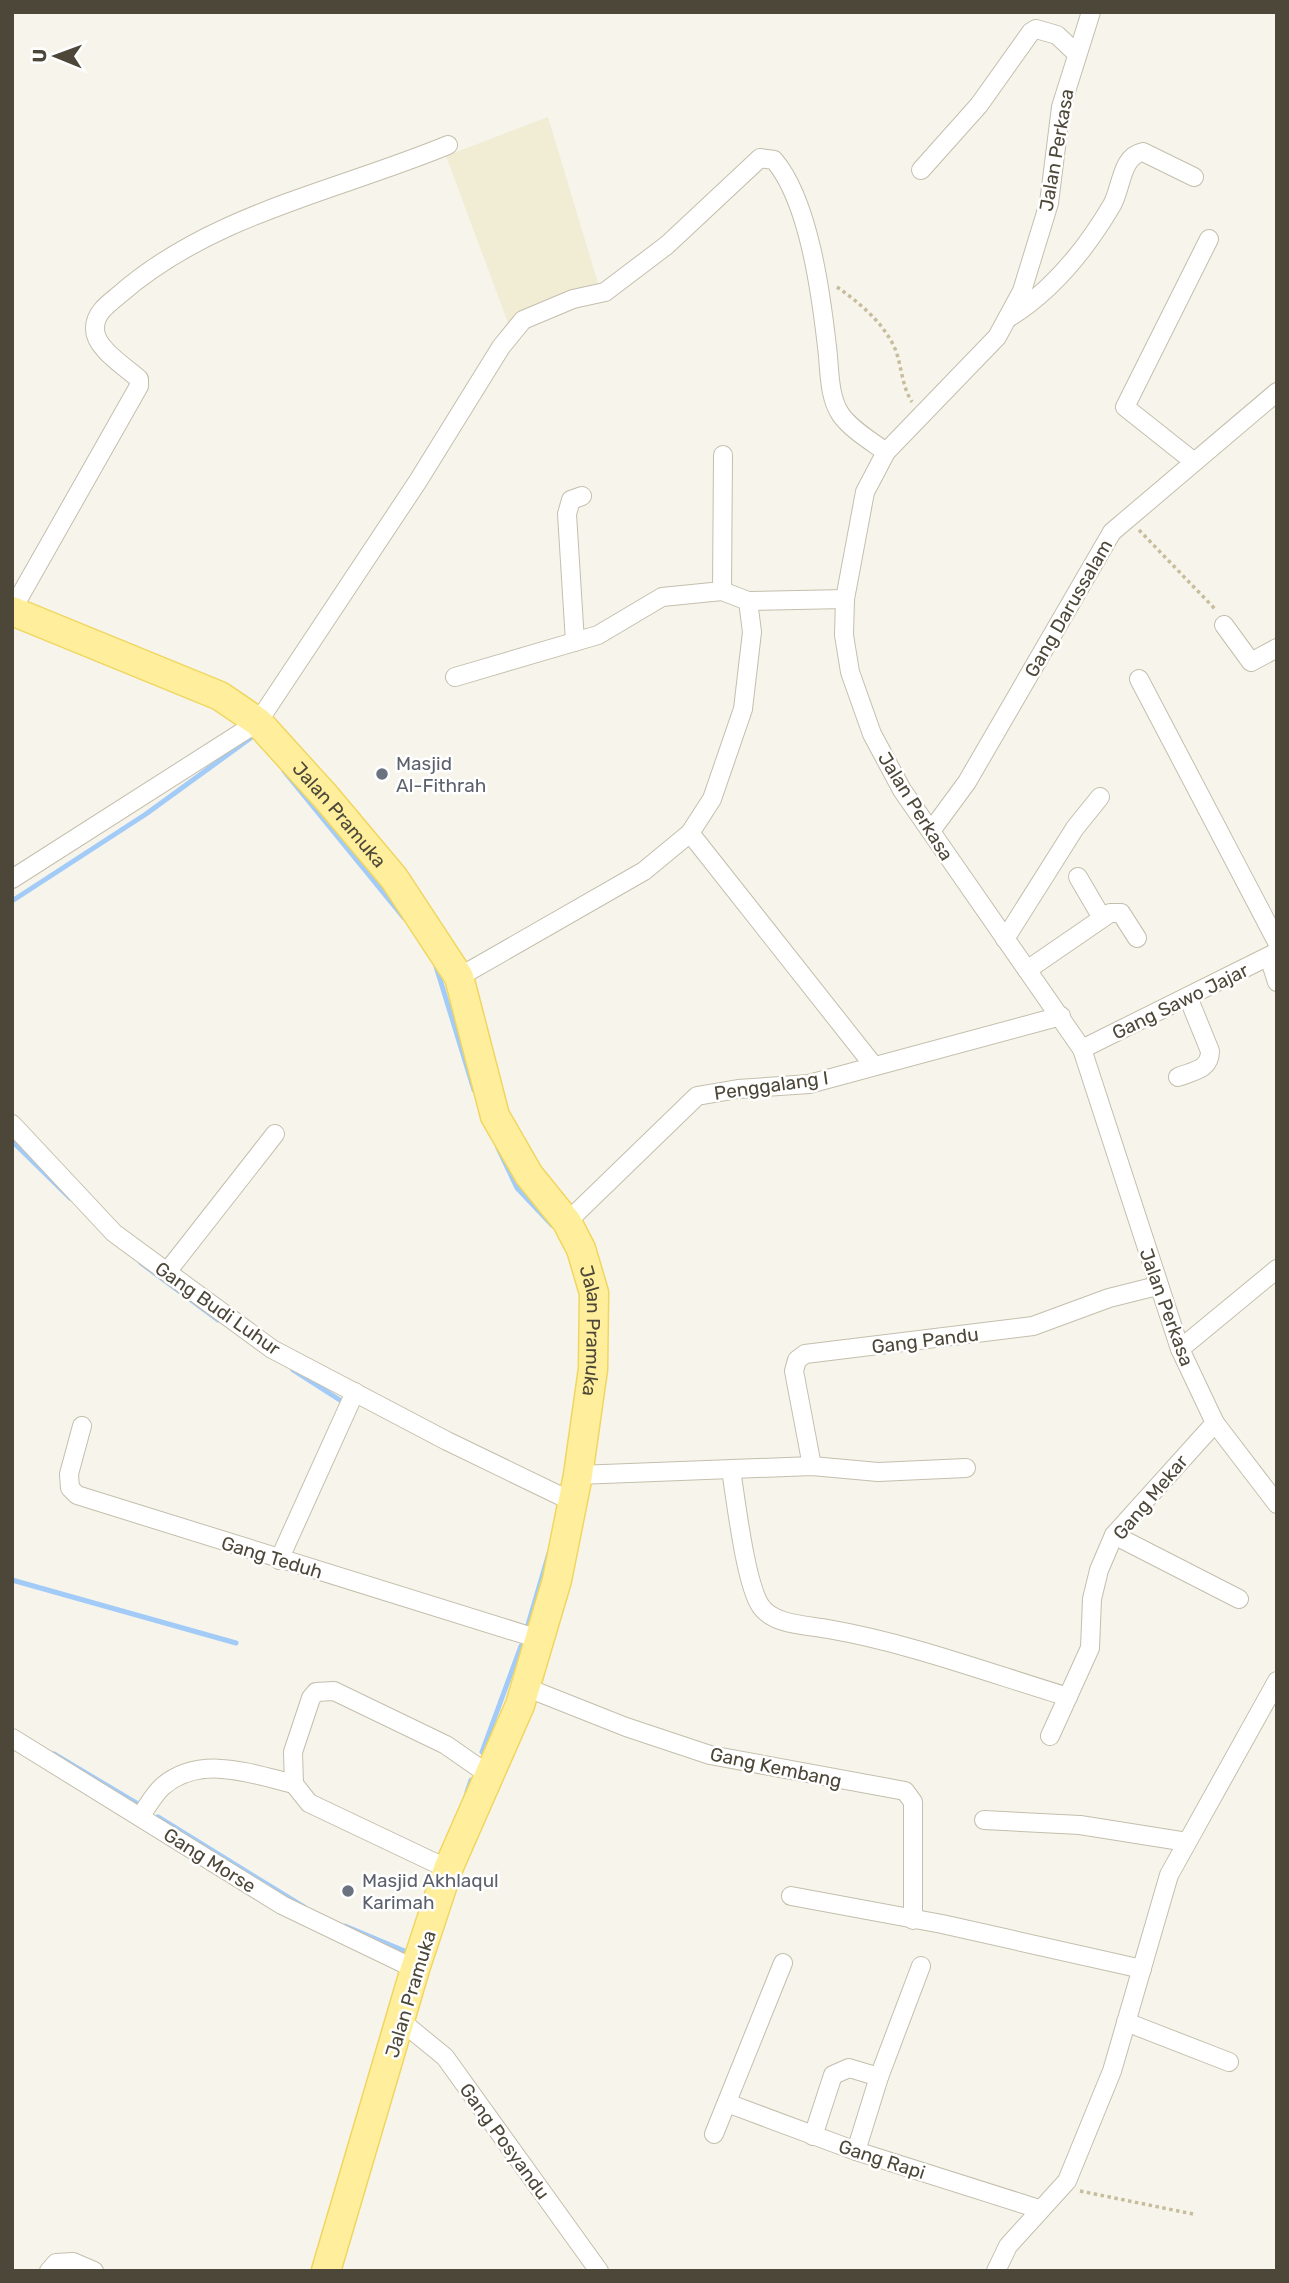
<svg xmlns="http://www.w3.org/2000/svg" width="1289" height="2283" font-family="Rubik,sans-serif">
  <rect width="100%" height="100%" fill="#f7f5eb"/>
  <polygon fill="#f1ecd4" points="548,117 598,283 508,323 446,156"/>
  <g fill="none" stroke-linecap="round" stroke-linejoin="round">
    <g stroke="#a3cbf8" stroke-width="5">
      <polyline points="284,771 404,918"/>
      <polyline points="12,901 146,814 252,737"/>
      <polyline points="435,963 474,1090"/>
      <polyline points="12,1141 70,1198"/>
      <polyline points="498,1148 517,1188 552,1225"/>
      <polyline points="141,1263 218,1320"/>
      <polyline points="293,1370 346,1404"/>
      <polyline points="12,1580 236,1643"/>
      <polyline points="527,1628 549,1553"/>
      <polyline points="482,1752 521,1646"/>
      <polyline points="54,1754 138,1804"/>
      <polyline points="467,1792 471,1780"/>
      <polyline points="158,1817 304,1907"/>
      <polyline points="345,1926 407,1952 408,1949"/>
    </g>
    <defs>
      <g id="street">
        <polyline points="1091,12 1061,107 1049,203 1022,291 997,337 886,452 865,492 845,599 844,635 850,672 872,734 902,790 1082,1049 1180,1349 1215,1423 1277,1504"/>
        <polyline points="921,170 979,105 1031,32 1036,29 1057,35 1076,53"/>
        <path d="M1010,317C1053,290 1086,249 1112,205C1122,187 1121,156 1143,152L1194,177"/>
        <polyline points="1193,461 1125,407 1209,239"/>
        <polyline points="722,591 723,455"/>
        <path d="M12,610L139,386V379C126,367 94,348 95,328C95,313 108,304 119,295C211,214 337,191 448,145"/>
        <polyline points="1224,625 1251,662 1277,648"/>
        <polyline points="575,642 567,514 571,500 582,496"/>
        <polyline points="455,677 598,635 662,597 722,591 748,601 845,599"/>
        <polyline points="1139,679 1277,942"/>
        <polyline points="931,831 967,782 1112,532 1277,392"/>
        <polyline points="690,833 874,1066"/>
        <polyline points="1078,877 1102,918"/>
        <path d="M12,879L258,722L418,481L501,347L523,320L573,299L605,292L667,245L760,158L774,160C809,201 821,294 827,347C830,369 828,396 841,415C852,430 871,441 886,452"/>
        <polyline points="1005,939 1075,828 1100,797"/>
        <polyline points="1269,957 1277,982"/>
        <polyline points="1027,970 1110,913 1121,913 1137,938"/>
        <polyline points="459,977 644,871 690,833 712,799 743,709 752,632 748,601"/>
        <polyline points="1082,1049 1277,952"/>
        <path d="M1178,1077C1193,1071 1210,1070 1210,1051L1188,997"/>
        <polyline points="12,1124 114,1233 272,1349 447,1441 571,1501"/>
        <polyline points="567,1222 697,1096 738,1089 809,1084 1061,1016"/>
        <polyline points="167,1272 275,1134"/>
        <polyline points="1180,1349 1277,1269"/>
        <polyline points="82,1426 69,1474 70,1488 77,1495 539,1639"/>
        <polyline points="812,1466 794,1371 797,1360 805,1354 1033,1326 1109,1298 1157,1286"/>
        <path d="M731,1470C736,1500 745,1581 760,1605C772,1625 807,1625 828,1629C909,1643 989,1673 1068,1697"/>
        <polyline points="578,1475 812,1466 878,1472 966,1468"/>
        <polyline points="1114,1535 1239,1599"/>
        <polyline points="279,1560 355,1392"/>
        <polyline points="525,1687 626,1727 710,1755 905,1791 913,1802 913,1920"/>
        <polyline points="1050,1736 1090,1648 1092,1599 1099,1570 1114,1535 1215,1423"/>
        <polyline points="12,1738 282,1905 415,1969"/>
        <path d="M140,1817C147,1807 154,1794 163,1786C201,1754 252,1774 294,1784"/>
        <polyline points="984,1820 1080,1825 1187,1842"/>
        <polyline points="448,1869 309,1803 294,1784 293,1752 311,1698 316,1692 334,1691 446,1745 489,1775"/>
        <polyline points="791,1896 942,1924 1142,1969"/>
        <polyline points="401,2021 445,2057 599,2271"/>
        <polyline points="1126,2022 1229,2062"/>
        <polyline points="727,2103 856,2151 1039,2209"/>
        <polyline points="714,2134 783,1963"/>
        <polyline points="813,2136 833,2075 849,2068 879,2077"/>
        <polyline points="856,2151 879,2077 921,1966"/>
        <polyline points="49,2271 56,2263 73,2262 94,2271"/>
        <polyline points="996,2271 1008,2246 1067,2181 1112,2071 1169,1875 1277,1681"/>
      </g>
      <g id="primary">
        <path id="s1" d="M12,611L220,696L258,722L326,797L394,878L459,977L495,1116L529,1175L567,1222L581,1249L594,1293L593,1369L578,1475L557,1580L520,1705L448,1869L415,1969L326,2271"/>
      </g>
    </defs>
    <use href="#street" stroke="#c4beac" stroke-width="20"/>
    <use href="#primary" stroke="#f0d660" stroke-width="31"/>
    <g stroke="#c7bd9c" stroke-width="3.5" stroke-dasharray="3.5 3.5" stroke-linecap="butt">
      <path d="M837,287C860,303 885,324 896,351C902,369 902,386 912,402"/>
      <polyline points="1139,530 1216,610"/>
      <polyline points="1080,2191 1193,2214"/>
    </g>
    <use href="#street" stroke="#fff" stroke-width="18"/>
    <use href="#primary" stroke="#ffef9c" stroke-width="28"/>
  </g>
  <g fill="#6b7280" stroke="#fff" stroke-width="2.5">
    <circle cx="382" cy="774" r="7"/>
    <circle cx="348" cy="1891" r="7"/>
  </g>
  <g text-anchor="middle" stroke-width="5" stroke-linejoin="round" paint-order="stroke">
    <g font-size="19" fill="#4c4738" stroke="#fff">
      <text transform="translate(1056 150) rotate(-80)" y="7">Jalan Perkasa</text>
      <text transform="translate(1068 608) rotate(-60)" y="7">Gang Darussalam</text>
      <text transform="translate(916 806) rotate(58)" y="7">Jalan Perkasa</text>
      <text dy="7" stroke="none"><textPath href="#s1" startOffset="394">Jalan Pramuka</textPath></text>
      <text transform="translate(1180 1001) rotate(-26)" y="7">Gang Sawo Jajar</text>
      <text transform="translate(771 1085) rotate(-8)" y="7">Penggalang I</text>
      <text transform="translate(1167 1307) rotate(70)" y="7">Jalan Perkasa</text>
      <text transform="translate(218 1308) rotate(35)" y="7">Gang Budi Luhur</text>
      <text dy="7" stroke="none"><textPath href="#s1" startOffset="982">Jalan Pramuka</textPath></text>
      <text transform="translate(925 1340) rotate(-7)" y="7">Gang Pandu</text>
      <text transform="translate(1150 1497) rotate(-50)" y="7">Gang Mekar</text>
      <text transform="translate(272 1557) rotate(17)" y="7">Gang Teduh</text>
      <text transform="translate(776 1767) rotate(12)" y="7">Gang Kembang</text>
      <text transform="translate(210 1860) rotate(32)" y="7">Gang Morse</text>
      <text transform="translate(410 1994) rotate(-73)" y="7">Jalan Pramuka</text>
      <text transform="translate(505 2141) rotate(54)" y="7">Gang Posyandu</text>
      <text transform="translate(882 2159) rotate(18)" y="7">Gang Rapi</text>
    </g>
    <g font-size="19" fill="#5b616d" stroke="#fff" text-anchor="start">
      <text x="396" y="770">Masjid<tspan x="396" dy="22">Al-Fithrah</tspan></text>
      <text x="362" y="1887">Masjid Akhlaqul<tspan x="362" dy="22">Karimah</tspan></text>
    </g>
  </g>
  <rect width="1289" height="2283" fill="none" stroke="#4c4738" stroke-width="28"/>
  <g transform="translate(56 56) rotate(271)" stroke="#ffffff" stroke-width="5" paint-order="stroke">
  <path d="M0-5L12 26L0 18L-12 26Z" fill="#4c4738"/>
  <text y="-10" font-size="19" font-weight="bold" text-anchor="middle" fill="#4c4738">U</text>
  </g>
</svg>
